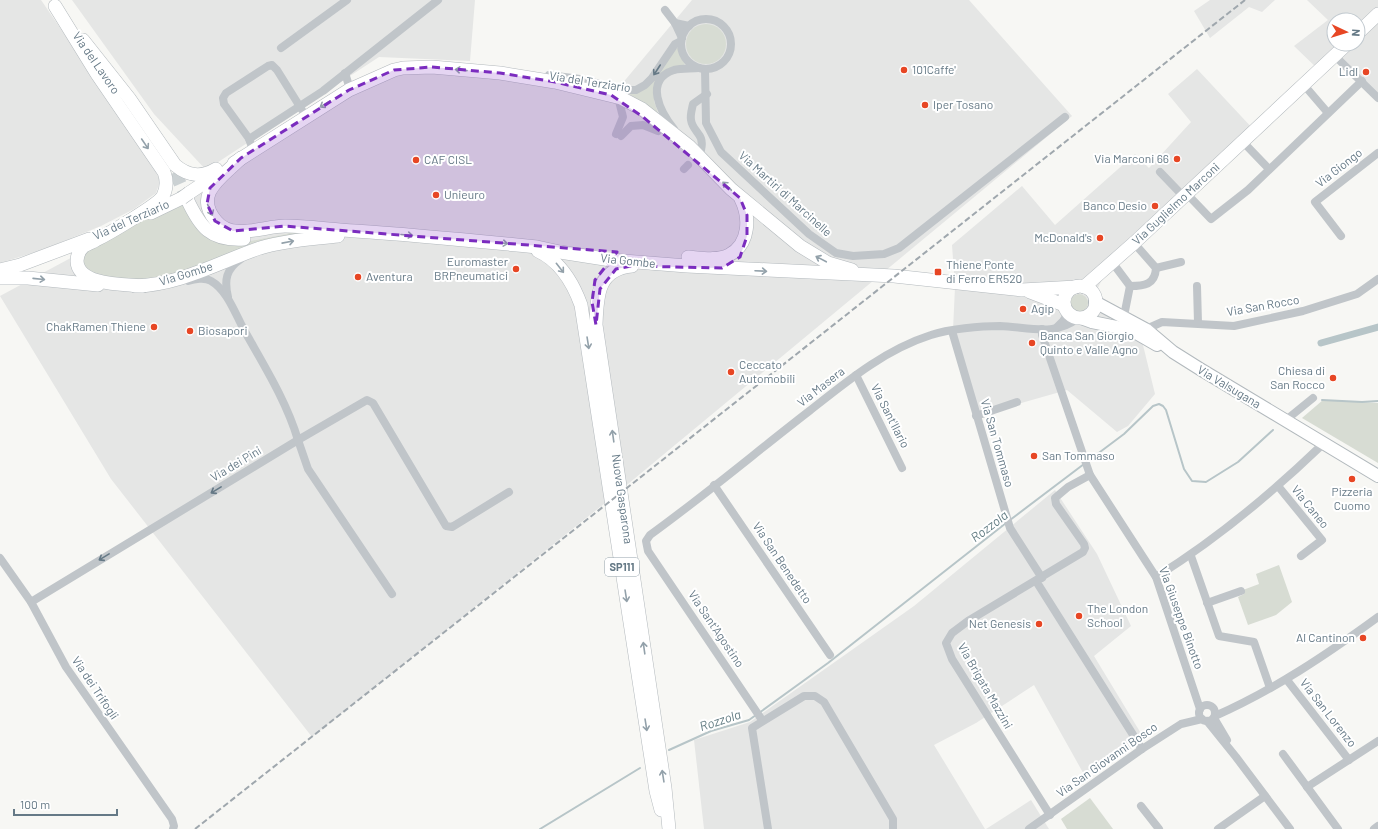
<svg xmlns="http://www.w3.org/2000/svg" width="1378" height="829" font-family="Barlow,sans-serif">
  <rect width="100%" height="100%" fill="#f7f7f4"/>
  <g fill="#e5e6e5" fill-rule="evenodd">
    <polygon points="0,0 41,0 150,159 160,181 156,193 134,209 101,226 42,250 0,263"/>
    <polygon points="72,0 475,0 470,61 379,57 206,170 154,114"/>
    <polygon points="692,0 969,0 1072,116 605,503 312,737 111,479 0,296 212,182 394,69 616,91"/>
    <polygon points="1210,0 1275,0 1262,12 1249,7 1210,38 1194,11"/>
    <path d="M1307,0H1378V95L1340,59L1320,71L1294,46L1328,20ZM1334,20H1358V44H1334Z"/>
    <polygon points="1197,69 1255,131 1109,265 1094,296 1112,321 1142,341 1155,394 1128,426 1117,432 1067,390 976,416 953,330 955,287 952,245 1022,186 1055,225 1135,154 1149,168 1191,122 1168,94"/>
    <polygon points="1055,490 1097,554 1131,626 1094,656 1145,740 1086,778 1034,685 976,723 934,745 985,829 704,829 694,740 750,722 914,606"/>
    <polygon points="1031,800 1049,829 986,829"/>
  </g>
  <g fill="#d7dcd3">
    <circle cx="706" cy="44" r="20"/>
    <path d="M678,47L681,58L685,64L654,86V101L658,113L629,94C658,90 659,65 678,47Z"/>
    <polygon points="184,201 193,220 246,242 287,234 298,229 327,231 146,282 103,279 83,269 83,252 125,227"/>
    <circle cx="1079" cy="303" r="9"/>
    <polygon points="1323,400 1378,403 1378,463 1302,418"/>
    <polygon points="1279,565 1292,602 1276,615 1248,625 1238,597 1244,594 1243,590 1259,584 1256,574"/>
    <polygon points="1090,798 1113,829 1067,829 1061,819"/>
  </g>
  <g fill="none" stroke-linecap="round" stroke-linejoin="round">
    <g stroke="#b7c5c8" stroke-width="2">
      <polyline points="1322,400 1362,402 1378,401"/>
      <polyline points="1088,461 1124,434 1153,406 1159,404 1163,406 1166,410 1184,469 1192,481 1206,482 1238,462 1273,430"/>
      <polyline points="1010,520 1084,464"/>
      <polyline points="759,713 828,663 1006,523"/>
      <polyline points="669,750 711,731 749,720 756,715"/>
      <polyline points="540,829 640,768"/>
    </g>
    <polyline stroke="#b7c5c8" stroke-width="7" points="1321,343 1378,327"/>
    <polyline stroke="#cbd1d3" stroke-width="13" stroke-dasharray="13 6" stroke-linecap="butt" points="163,157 178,179 187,199"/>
    <defs>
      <g id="secondary">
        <polyline points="1095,302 1147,330 1173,352 1200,369 1378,476"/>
        <polyline points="1081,318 1092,322 1131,330 1157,345"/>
      </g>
      <g id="primary">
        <path d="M55,6L97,74L164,172C167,180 167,188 163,196C158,205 108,234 96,240C92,243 86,244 83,247C79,251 77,256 77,261C78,286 124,284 143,286"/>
        <polyline points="1358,33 1378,14"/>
        <path d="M83,40L129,98L175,165C188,176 201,178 216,169"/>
        <path d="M241,158C224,176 192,193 216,221C232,241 264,226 285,226C309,226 332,230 355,231C416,235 477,241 537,247L560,252L611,260L687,266L894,276L1022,290L1076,287"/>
        <polyline points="234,163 349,90 394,70 403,68 432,67 500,73 555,82 621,98 642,109 689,146 731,189 800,246 828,263 852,270"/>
        <polyline points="189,193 216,175"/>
        <path d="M187,199C200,227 210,241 244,239"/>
        <polyline points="151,213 182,198"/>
        <path d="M538,251C560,261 573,283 581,305L656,791L661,810"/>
        <path d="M688,257C701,258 717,261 729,255C750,244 750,217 741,199"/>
        <path d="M632,266C597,269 597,297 596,325L665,788L669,829"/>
        <polyline points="0,270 20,265 89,239"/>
        <polyline points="0,278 28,278 98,285"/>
        <path d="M135,286C180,285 219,262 260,248C286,240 312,239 338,236"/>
        <circle cx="1080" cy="302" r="16"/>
        <polyline points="1084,287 1134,243 1347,44"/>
        <polyline points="1030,292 1064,305"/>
      </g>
    </defs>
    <use href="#secondary" stroke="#b2b9bd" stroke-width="14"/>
    <use href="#primary" stroke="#b3b9bd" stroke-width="14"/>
    <g stroke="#c0c5c9" stroke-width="8">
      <polyline points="665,10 675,23"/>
      <circle cx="706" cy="44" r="25"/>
      <polyline points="682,38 675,23 689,26"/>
      <polyline points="281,48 347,0"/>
      <polyline points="1335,56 1378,98"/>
      <polyline points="705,69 706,123 721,152 809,234 836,253 853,256 884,254 899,248 1065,117"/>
      <polyline points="345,73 350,89"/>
      <polyline points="549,75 580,79 623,90 636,90 645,85 652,78 675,44 681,41"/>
      <polyline points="1304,85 1328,113"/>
      <path d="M674,129C661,113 643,80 674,70C682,68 691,69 699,68"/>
      <polyline points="616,134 623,117 619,101"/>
      <polyline points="621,136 631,126 643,125 658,131"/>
      <polyline points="250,140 224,104 223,98 226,93 268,66 272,65 277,70 302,110"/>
      <polyline points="1243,142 1269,169"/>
      <polyline points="253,150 249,139 323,91 438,0"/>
      <path d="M701,150C705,133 693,133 691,120C690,115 692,109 693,104L707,94"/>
      <polyline points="684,169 688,165"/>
      <polyline points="1160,172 1184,197"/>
      <polyline points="1187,194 1211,219 1248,190 1362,81"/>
      <polyline points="1341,236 1315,202 1378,153"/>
      <polyline points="1112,262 1130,286"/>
      <polyline points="1156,268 1181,262"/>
      <path d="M188,281C194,279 205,277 211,281C227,290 235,313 243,328C263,364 286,400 298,440L367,400L373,403L446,526L452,527L509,492"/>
      <path d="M1130,286C1144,286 1155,285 1156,268L1134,243"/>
      <polyline points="1197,286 1198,323"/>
      <path d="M228,297C224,280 226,269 241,259"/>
      <polyline points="1124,316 1130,286"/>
      <polyline points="1042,329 1042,335 1090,475 1156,577 1200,709"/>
      <polyline points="1055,329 1063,321 1068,313"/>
      <polyline points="1144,330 1162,322 1234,326 1303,311 1357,294 1378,279"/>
      <polyline points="952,331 1010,528 1042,578"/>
      <polyline points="856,375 902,468"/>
      <polyline points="976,416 1017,402"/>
      <polyline points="1286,420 1313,398"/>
      <polyline points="714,485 830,655"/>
      <polyline points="1278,486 1322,540 1301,556"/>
      <polyline points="1191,556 1219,636 1254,642 1270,688"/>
      <polyline points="0,558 31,602 66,667 172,819 174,826 173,829"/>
      <path d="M1156,577C1217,539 1271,494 1323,444"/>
      <polyline points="1036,581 1142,749"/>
      <polyline points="31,602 298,440 308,469 392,594"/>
      <polyline points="1207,603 1241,591"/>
      <polyline points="1287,680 1349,760"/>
      <circle cx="1207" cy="713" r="8"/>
      <path d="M1215,716C1274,690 1326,655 1378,617"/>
      <polyline points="1214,718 1227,740"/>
      <path d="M762,720L648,551L646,541L650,535C704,496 755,453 808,412C846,382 884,350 931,335C948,329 981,326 1000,326C1028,327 1055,337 1078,318"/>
      <polyline points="1207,721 1236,757 1290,829"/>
      <polyline points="1283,754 1338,829"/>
      <polyline points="1307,787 1378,741"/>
      <polyline points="1141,806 1159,829"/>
      <polyline points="1050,815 952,659 946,643 952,633 968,621 1083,552 1085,548 1084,544 1056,504 1055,498 1068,487 1090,475"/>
      <polyline points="768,829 752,728 804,696 815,696 824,702 893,819 893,829"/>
      <polyline points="1029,829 1142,749 1181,724 1202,719"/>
      <polyline points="1218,829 1265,796"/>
      <polyline points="1374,829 1378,826"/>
    </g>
    <use href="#secondary" stroke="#fff" stroke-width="12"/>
    <use href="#primary" stroke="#fff" stroke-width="13"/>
    <polyline stroke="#9fa7ad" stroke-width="2" stroke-dasharray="6 3" stroke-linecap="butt" points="195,829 1245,0"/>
    <defs>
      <polyline id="primary-bridge" points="182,198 189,193"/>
    </defs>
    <use href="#primary-bridge" stroke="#b3b9bd" stroke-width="14" stroke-linecap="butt"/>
    <use href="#primary-bridge" stroke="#fff" stroke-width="13"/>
  </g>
  <defs><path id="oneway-shaft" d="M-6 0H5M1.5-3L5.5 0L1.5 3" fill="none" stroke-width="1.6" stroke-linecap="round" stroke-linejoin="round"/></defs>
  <g stroke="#93a1aa">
    <use href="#oneway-shaft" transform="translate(461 70) rotate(-174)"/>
    <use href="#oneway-shaft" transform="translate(325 104) rotate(148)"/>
    <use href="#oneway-shaft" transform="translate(145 144) rotate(56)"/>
    <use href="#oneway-shaft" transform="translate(727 186) rotate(-137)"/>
    <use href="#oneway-shaft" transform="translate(210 210) rotate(66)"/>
    <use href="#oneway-shaft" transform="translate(407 235) rotate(5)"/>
    <use href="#oneway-shaft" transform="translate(288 242) rotate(-11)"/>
    <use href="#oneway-shaft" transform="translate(502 243) rotate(6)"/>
    <use href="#oneway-shaft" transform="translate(821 259) rotate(-152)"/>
    <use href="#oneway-shaft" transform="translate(560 268) rotate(52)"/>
    <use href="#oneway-shaft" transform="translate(761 271) rotate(3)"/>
    <use href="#oneway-shaft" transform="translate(39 279) rotate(6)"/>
    <use href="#oneway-shaft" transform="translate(588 343) rotate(81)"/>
    <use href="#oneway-shaft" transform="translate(613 436) rotate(-98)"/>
    <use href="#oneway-shaft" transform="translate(626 596) rotate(81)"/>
    <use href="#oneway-shaft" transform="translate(644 648) rotate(-98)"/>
    <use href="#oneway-shaft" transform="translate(646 725) rotate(81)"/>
    <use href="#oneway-shaft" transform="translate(663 776) rotate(-99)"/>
  </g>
  <g stroke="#657986">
    <use href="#oneway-shaft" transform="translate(657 70) rotate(123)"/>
    <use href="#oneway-shaft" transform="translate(216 490) rotate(149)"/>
    <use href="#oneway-shaft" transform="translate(104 557) rotate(149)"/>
  </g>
  <path fill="#7b2cbf" fill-opacity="0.2" stroke="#7b2cbf" stroke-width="3" stroke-dasharray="8 5" stroke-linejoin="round" d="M432,67L500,73L555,82L611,95L643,117L740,198L747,215V236L740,257L722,268L631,266L616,269L600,289L596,325L592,302L595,280L617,252L284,226L233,231L215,221L207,204L210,188L241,158L349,90L394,70Z"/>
  <g fill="#e74624" stroke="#fff" stroke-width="1.5">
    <circle cx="904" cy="70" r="4"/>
    <circle cx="1366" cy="72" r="4"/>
    <circle cx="925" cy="105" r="4"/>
    <circle cx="1177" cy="159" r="4"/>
    <circle cx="416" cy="160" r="4"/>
    <circle cx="436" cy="195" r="4"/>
    <circle cx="1155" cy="206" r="4"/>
    <circle cx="1100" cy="238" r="4"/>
    <circle cx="516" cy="269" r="4"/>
    <rect x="934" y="268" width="8" height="8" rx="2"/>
    <circle cx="358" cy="277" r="4"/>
    <circle cx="1023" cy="309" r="4"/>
    <circle cx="154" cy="327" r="4"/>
    <circle cx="190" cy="331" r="4"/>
    <circle cx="1032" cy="343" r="4"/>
    <circle cx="731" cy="372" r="4"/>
    <circle cx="1333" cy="378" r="4"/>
    <circle cx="1034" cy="456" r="4"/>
    <circle cx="1352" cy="479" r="4"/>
    <circle cx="1079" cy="616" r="4"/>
    <circle cx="1039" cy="624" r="4"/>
    <circle cx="1363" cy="638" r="4"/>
  </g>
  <g text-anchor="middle" stroke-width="4" stroke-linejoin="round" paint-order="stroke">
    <rect fill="#fff" stroke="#93a1aa" stroke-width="1" x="605" y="558" width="34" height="18" rx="3"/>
    <g font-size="11" font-weight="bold" fill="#657986">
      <text x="622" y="571">SP111</text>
    </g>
    <g font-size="12" fill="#657986" stroke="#fff">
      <text transform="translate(96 63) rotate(55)" y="4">Via del Lavoro</text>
      <text transform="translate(590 82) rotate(9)" y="4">Via del Terziario</text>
      <text transform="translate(1339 168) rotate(-38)" y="4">Via Giongo</text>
      <text transform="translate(785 194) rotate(42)" y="4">Via Martiri di Marcinelle</text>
      <text transform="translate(1176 204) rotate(-43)" y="4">Via Guglielmo Marconi</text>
      <text transform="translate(131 220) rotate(-24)" y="4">Via del Terziario</text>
      <text transform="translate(628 261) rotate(6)" y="4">Via Gombe</text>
      <text transform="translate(186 274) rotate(-17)" y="4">Via Gombe</text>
      <text transform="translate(1263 306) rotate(-10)" y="4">Via San Rocco</text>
      <text transform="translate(821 387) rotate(-38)" y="4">Via Masera</text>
      <text transform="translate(1229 387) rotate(31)" y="4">Via Valsugana</text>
      <text transform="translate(890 416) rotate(63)" y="4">Via Sant'Ilario</text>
      <text transform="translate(997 443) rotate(74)" y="4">Via San Tommaso</text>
      <text transform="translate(236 464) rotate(-31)" y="4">Via dei Pini</text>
      <text transform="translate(622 499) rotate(82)" y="4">Nuova Gasparona</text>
      <text transform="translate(1310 507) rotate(51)" y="4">Via Caneo</text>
      <text transform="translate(782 563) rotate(56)" y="4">Via San Benedetto</text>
      <text transform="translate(1181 618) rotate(70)" y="4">Via Giuseppe Binotto</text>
      <text transform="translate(716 629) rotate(56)" y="4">Via Sant'Agostino</text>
      <text transform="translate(985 686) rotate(60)" y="4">Via Brigata Mazzini</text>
      <text transform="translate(95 688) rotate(56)" y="4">Via dei Trifogli</text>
      <text transform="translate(1328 713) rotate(52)" y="4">Via San Lorenzo</text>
      <text transform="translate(1107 760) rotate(-35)" y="4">Via San Giovanni Bosco</text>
    </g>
    <g font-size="12" fill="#657986" stroke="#fff" text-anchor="start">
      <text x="912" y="74">101Caffe'</text>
      <text x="1358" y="76" text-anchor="end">Lidl</text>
      <text x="933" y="109">Iper Tosano</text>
      <text x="1169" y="163" text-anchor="end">Via Marconi 66</text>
      <text x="424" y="164">CAF CISL</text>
      <text x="444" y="199">Unieuro</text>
      <text x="1147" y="210" text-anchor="end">Banco Desio</text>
      <text x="1092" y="242" text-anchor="end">McDonald's</text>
      <text x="508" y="266" text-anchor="end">Euromaster<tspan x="508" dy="14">BRPneumatici</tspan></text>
      <text x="946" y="269">Thiene Ponte<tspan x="946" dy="14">di Ferro ER520</tspan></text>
      <text x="366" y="281">Aventura</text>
      <text x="1031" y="313">Agip</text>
      <text x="146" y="331" text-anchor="end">ChakRamen Thiene</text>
      <text x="198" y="335">Biosapori</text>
      <text x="1040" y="340">Banca San Giorgio<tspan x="1040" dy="14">Quinto e Valle Agno</tspan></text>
      <text x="739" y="369">Ceccato<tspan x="739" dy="14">Automobili</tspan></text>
      <text x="1325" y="375" text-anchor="end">Chiesa di<tspan x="1325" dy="14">San Rocco</tspan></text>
      <text x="1042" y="460">San Tommaso</text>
      <text x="1352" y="496" text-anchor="middle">Pizzeria<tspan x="1352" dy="14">Cuomo</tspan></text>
      <text x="1087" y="613">The London<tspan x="1087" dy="14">School</tspan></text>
      <text x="1031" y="628" text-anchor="end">Net Genesis</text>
      <text x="1355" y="642" text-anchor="end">Al Cantinon</text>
    </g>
    <g font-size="13" font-style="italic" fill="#617b82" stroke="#fff">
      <text transform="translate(989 526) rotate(-37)" y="5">Rozzola</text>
      <text transform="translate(720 720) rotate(-18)" y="5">Rozzola</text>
    </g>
  </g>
  <g transform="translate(1346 32) rotate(94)"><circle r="19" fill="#ffffff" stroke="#c1c9cf"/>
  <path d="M0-3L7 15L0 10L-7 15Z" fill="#e74624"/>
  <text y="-6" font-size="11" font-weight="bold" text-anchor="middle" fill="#657986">N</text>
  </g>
  <path d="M14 809v6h103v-6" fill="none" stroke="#657986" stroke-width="2"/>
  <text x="20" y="809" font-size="12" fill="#657986" stroke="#ffffff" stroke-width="3" paint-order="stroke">100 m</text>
</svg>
